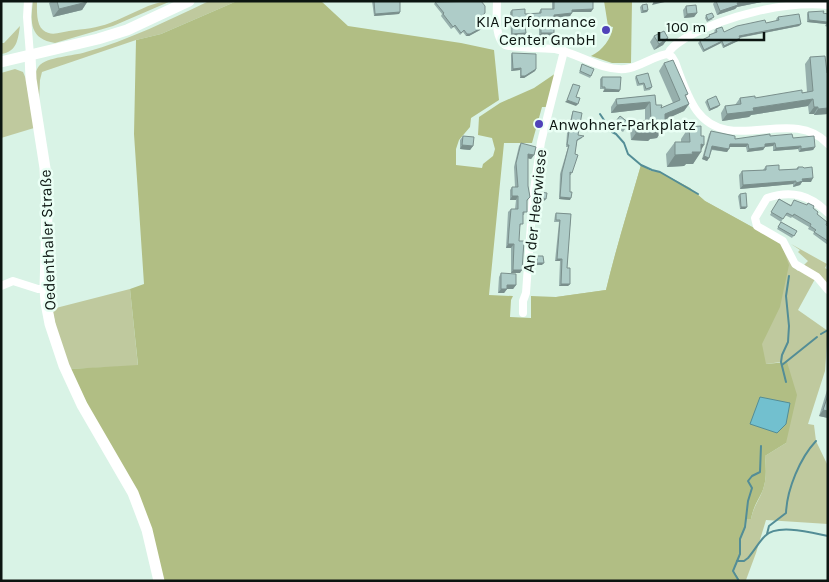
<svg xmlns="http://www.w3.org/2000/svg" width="829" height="582" font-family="Karla,sans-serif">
  <rect width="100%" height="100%" fill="#d9f3e6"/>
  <g fill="#bfc99e">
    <path d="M33,1H37C37,10 36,24 43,30C51,37 61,32 69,31C84,29 97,28 110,23C130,16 151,1 171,1L113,26L55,43C30,39 30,23 33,1Z"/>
    <path d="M209,1H237L161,34L136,40L42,72L40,80L39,103C37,93 31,76 39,66C46,57 74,56 86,52C129,40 169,20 209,1Z"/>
    <path d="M20,26C18,39 17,52 1,54V43H4Z"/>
    <polygon points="15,69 23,72 26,79 34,128 1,138 1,73"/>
    <path d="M641,165L651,171L660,172L690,188L705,201L781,243L793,267L798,271L800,270L815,279L798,310L828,331L825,371L808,424L814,425L816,441L828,466V524L766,520L756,553L746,580L741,581L734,571L741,554V539L746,527L747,519H751C753,508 758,502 762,492C767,480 766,469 765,456L786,443L781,362L766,364L534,581L556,297L606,290C616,248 629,207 641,165Z"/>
    <polygon points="791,244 827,264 825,268 828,270 828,286 804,265 808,261 798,252 800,250"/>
    <polygon points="130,289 138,366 70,369 61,348 52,309"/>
  </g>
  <g fill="#b1be84">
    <path d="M237,1H321L348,26L461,43L494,50L499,100L471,118L470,127L459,140L456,149V165L482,168L483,164L493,156L495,149L492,138L478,135L479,117L500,103L534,88L556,73L547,107H542L532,143H504L489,295L513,296L511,300L510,317L531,318V296L556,297L606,290C616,248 629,207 641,165L651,171L660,172L690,188L705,201L781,243L789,265L780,307L762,344L766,364L787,362L797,395L786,443L765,456C766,469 767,480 762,492C757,502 753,508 751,519H747L746,527L741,539V554L734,571L741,581H161L149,530L70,369L138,365L130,289L144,284L134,134L136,40L161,34Z"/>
    <path d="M604,1H632L631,63H612L591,56C603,50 611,39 613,27L608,26Z"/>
  </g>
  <polygon fill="#72c0cf" stroke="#538d96" points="760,397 790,403 786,424 777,433 750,424"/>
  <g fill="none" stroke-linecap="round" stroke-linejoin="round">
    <g stroke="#538d96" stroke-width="2">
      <polyline points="600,114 612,132 616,134 624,143 628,154 641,165 652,170 660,172 698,194"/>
      <polyline points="821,334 828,330"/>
      <polyline points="782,365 817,337"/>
      <polyline points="786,382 781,362 782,355 788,342 789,326 786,296 789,276"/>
      <path d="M767,534L769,526L786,513C787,489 800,458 816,441"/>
      <path d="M737,561H744L748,558C754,551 759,542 765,536C777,523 813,533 828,536"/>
      <polyline points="739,581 733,571 740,554 740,539 745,527 748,501 752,488 748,481 752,476 760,472 761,446"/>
    </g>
    <g stroke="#fff" stroke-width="8">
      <polyline points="28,1 27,17 30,55"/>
      <path d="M497,1C497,14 494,37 505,45C509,48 546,48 555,49C578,53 601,71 625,69C639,68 657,54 668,54"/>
      <path d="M668,54L672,57L675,62C681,78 687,97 697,111C730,156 792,105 828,144"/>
      <path d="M668,54C671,46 680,42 687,37C726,16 784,1 828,5"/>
      <path d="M828,213C810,195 792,190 767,198L755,218L757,226L783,241L795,264L817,277L828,290"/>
      <polyline points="1,286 13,281 38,289 45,289"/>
      <polyline points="523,313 523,301 526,293 533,196 541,142 564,51"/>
    </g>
    <g stroke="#fff" stroke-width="11">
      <polyline points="30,55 31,79 45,168 47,213 45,289 46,303 50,324 64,366 82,405 133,493 147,530 159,581"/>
      <polyline points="1,62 98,39 127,30 189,1"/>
    </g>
  </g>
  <g fill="#96afac">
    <polygon points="51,1 88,1 82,10 53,17 49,3"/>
    <polygon points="372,1 400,1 400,12 399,14 374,16"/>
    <polygon points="436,1 484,15 477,20 480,30 469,36 466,36 463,32 460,35 454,27 451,29 441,16 442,14 434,4"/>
    <polygon points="552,1 593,1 591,12 572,12 570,16 554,18 554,33 552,35 539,36 539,28 525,28 526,33 524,36 511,36 510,12 512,10 525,14 539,14 539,12 541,9 552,9"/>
    <polygon points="715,1 767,1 737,7 735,9 717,15 713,4"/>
    <polygon points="642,5 648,10 647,12 641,13 640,7"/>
    <polygon points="686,6 697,13 694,17 684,18 683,10"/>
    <polygon points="808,12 828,14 828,27 825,26 826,24 807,22 807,14"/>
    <polygon points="706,15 713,19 707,22 705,18"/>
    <polygon points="778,17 801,24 799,26 739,38 740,38 738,41 723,48 721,43 703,52 698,43 700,41 708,37 709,35 715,32 714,31 716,29 724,32 777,21 776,19"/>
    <polygon points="654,36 668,38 663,45 654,50 650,42"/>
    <polygon points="512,53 536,69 535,71 524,78 520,78 520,70 511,71 511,55"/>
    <polygon points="810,57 828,114 814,115 814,114 809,114 808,106 751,115 749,117 722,121 721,113 725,106 735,105 740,98 755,98 807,92 805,64"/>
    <polygon points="664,63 688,94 686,96 689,104 684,111 665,119 657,138 650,139 648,141 631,140 630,129 636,121 645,121 645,109 611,113 611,107 616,99 655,95 656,105 661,108 673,103 659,71"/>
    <polygon points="582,64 591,76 590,78 579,73"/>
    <polygon points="636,76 652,87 650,90 644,91 643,85 637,86 635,78"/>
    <polygon points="602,77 619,92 603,92 604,89 600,89 600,79"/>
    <polygon points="707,100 718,107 709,111 705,102"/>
    <polygon points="573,111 578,135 582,138 577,141 571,175 570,175 570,200 559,199 560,174 568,147 566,147 567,133 572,114"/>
    <polygon points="620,116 629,123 623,132 613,125"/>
    <polygon points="689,127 701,150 693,164 686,164 684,166 667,167 666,154 675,142 681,142 681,139"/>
    <polygon points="711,131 735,139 770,136 793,138 815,147 813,150 799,152 798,149 773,151 773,146 765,147 763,150 747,152 746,147 729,147 727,152 712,150 709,158 707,161 702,159 709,134"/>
    <polygon points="463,136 473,146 470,150 460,149 460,140"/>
    <polygon points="521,143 534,155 531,159 528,158 528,186 530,197 527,201 524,215 523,215 520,227 519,227 519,241 520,273 511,273 511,248 506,248 508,212 511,209 515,209 516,200 510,200 510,190 512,187 515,187 514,167 519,146"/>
    <polygon points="766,166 779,170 796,169 798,167 811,182 802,182 800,185 793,187 793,184 740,189 739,175 742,171 763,170"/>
    <polygon points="740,194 747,207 745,209 740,209 738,196"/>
    <polygon points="779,199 791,205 813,208 826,225 828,226 828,245 813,234 814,232 808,229 809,227 792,217 791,218 785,215 781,222 770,215"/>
    <polygon points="556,213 571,214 567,268 570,284 568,286 559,286 560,261 555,261 559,222 554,222 555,215"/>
    <polygon points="781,222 797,231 792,238 777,229"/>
    <polygon points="501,273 516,285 513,289 507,289 504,293 498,293 499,277"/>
    <polygon points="828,387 828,418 819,416"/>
  </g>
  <g fill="#7a8f8c">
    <polygon points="654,1 669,1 652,5"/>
    <polygon points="748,1 767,1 737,7 735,9 717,15 720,11 737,3"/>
    <polygon points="87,2 82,10 53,17 59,9"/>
    <polygon points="593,9 591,12 570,12 572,10"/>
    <polygon points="648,10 647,12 641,13 643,11"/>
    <polygon points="400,12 399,14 374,16 375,14"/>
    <polygon points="572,13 570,16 552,18 554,15"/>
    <polygon points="697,13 694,17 684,18 687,14"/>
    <polygon points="809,20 827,22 826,24 807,22"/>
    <polygon points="801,24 799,26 737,38 739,36"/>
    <polygon points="525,25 541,25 539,28 523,28"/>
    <polygon points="481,28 480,30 469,36 466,36 467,34"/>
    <polygon points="526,33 524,36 511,36 512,34"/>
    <polygon points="541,33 554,33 552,35 539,36"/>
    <polygon points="668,38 663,45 654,50 659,44"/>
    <polygon points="740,38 738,41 723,48 724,46"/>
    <polygon points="722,41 721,43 703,52 704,50"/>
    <polygon points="521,68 520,70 511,71 513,69"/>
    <polygon points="536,69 535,71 524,78 520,78 521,76"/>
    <polygon points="605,89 620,90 619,92 603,92"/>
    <polygon points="813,99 808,106 751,115 749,117 722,121 727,114 753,108"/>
    <polygon points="567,100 578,104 576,106 565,102"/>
    <polygon points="650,102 645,109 611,113 617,105"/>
    <polygon points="689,104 684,111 660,122 665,114"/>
    <polygon points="720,105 718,107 709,111 710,109"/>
    <polygon points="814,107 818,107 814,114 809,114"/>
    <polygon points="828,108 828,114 814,115 818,109"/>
    <polygon points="662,130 657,138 650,139 648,141 631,140 636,133"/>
    <polygon points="775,143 773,146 762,147 765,144"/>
    <polygon points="701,144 704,145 700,152 701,152 693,164 686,164 684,166 667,167 675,155"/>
    <polygon points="730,144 748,144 746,147 727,147"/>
    <polygon points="462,145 473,146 470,150 460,149"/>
    <polygon points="712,146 729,149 727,152 710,149"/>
    <polygon points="801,146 798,149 773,151 776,148"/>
    <polygon points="765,147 763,150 747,152 749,149"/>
    <polygon points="815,147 813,150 799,152 801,149"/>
    <polygon points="528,154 534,155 531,159 526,158"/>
    <polygon points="704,156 709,158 707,161 702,159"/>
    <polygon points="813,178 811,182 802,182 800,185 793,187 796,183 802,179"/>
    <polygon points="796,181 793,184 740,189 743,185"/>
    <polygon points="512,196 518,196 516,200 510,200"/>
    <polygon points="560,197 571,198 570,200 559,199"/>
    <polygon points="540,198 546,199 544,201 538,200"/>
    <polygon points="741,207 747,207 745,209 740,209"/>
    <polygon points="508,244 514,244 511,248 506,248"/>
    <polygon points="557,259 562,259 560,261 555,261"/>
    <polygon points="537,263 544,263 542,265 535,265"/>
    <polygon points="513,270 522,270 520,273 511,273"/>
    <polygon points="561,284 570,284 568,286 559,286"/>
    <polygon points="507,285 516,285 513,289 504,289"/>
    <polygon points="501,289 507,289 504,293 498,293"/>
    <polygon points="823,410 828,411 828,418 819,416"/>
  </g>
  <g fill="#aeccc8" stroke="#7a8f8c">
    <polygon points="57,1 88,1 87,2 59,9"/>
    <polygon points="374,1 400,1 400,12 375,14"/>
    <polygon points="481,1 485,6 485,13 477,20 481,25 481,28 470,34 467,34 464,30 461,33 455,25 453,27 443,14 444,13 435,2"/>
    <polygon points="554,1 593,1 593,9 572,10 572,13 554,15 554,33 541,33 541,25 525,25 526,33 512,34 512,10 525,9 525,14 541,13 541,9 554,9"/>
    <polygon points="716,1 748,1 737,3 738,5 720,11"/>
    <polygon points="647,4 648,10 643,11 642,5"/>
    <polygon points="696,5 697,13 687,14 686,6"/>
    <polygon points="824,11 823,13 828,14 828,24 827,24 827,22 809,20 808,12"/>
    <polygon points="712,13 714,17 708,20 706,15"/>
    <polygon points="799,14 801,24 739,36 740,38 724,46 722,41 704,50 700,41 710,36 709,35 717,32 716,29 722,27 724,32 737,26 765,20 766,23 779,20 778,17"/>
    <polygon points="664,31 668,38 659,44 654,36"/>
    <polygon points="512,53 536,54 536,69 525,76 521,76 521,68 513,69"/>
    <polygon points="825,56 827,73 828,73 828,108 818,109 818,107 814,107 813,99 753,108 754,111 727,114 725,106 741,104 740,98 755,96 755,98 802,90 802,93 813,91 810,57"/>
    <polygon points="673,60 688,94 685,95 689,104 665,114 665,122 662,122 662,130 653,131 654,133 636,133 636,121 651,120 650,102 617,105 616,99 655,95 656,105 662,105 661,108 680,100 664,63"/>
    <polygon points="582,64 594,69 591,76 580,71"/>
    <polygon points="648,73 652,87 646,89 644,83 639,84 636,76"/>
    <polygon points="602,77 621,77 620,90 605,89 605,87 602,87"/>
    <polygon points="573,84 580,86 576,97 580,98 578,104 567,100"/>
    <polygon points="716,96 720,105 710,109 707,100"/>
    <polygon points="573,111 582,113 578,135 584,136 577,140 575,154 578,155 572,173 570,172 570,192 572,192 571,198 560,197 562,172 569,145 567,145 569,131"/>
    <polygon points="620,116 629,123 626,128 616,121"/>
    <polygon points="701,126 701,136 704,136 704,145 701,144 701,152 692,152 693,154 675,155 675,142 690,142 689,127"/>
    <polygon points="711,131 735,136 735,139 770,134 770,136 792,134 793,138 814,136 815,147 801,149 801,146 776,148 775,143 765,144 765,147 749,149 748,144 730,144 729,149 712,146 709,158 704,156"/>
    <polygon points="463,136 474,137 473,146 462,145"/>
    <polygon points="521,143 536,147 534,155 528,154 528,186 530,197 527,200 527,212 523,212 523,224 520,224 519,241 524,241 522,270 513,270 514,244 508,244 509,230 511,209 518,209 518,196 512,196 512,187 518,187 516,163"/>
    <polygon points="779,165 779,170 798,169 798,167 803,167 804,168 812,167 813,178 802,179 803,181 796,183 796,181 743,185 742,171 766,170 766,166"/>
    <polygon points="540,192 547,193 546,199 540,198"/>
    <polygon points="746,193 747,207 741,207 740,194"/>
    <polygon points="779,199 791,206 794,200 807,205 808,203 814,206 813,208 818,212 817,214 827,222 826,225 828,226 828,241 814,232 816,230 810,226 811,224 794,214 793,216 787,213 783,219 771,212"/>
    <polygon points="556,213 571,214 567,268 570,268 570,284 561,284 562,259 557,259 560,220 556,220"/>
    <polygon points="781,222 797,231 794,236 778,227"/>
    <polygon points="537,256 543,256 544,263 537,263"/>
    <polygon points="501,273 516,274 516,285 507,285 507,289 501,289"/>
    <polygon points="828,395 828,411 823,410"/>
  </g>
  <g fill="#4f42b9" stroke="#eafff5" stroke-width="2">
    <circle cx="606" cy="30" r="5"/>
    <circle cx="539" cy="124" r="5"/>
  </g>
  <g text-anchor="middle" stroke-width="5" stroke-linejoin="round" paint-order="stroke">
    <g font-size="16" fill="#0c1511" stroke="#eafff5" text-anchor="end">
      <text x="596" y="27">KIA Performance<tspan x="596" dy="18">Center GmbH</tspan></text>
      <text x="549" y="130" text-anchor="start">Anwohner-Parkplatz</text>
    </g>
    <g font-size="16" fill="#0c1511" stroke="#eafff5">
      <text transform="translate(534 211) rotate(-84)" y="6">An der Heerwiese</text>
      <text transform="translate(47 240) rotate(-92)" y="6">Oedenthaler Straße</text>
    </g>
  </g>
  <rect width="829" height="582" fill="none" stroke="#0c1511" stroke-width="5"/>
  <path d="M659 32v8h105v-8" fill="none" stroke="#0c1511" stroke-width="2.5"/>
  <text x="666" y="32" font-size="15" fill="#0c1511" stroke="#eafff5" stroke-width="4" paint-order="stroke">100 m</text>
</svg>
